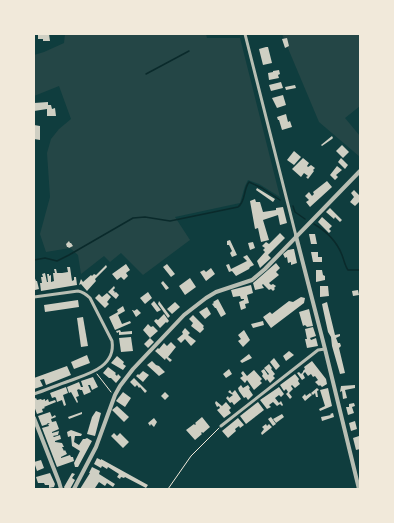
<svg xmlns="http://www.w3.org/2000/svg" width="394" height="523" font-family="Commissioner,sans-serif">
  <rect width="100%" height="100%" fill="#0f3d3e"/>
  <g fill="#244646">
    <polygon points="65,34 206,34 207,38 240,38 280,197 259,184 248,180 245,186 240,203 175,217 190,240 143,275 121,253 110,262 104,256 81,274 78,255 70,248 46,252 40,234 50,197 47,153 51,139 59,129 71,119 59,86 34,96 34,55 44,52 64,43"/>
    <polygon points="282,34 360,34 360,106 345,118 360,136 360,157 319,122"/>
  </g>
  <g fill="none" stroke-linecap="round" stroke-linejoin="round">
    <g stroke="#0a2a2b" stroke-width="1.5">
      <polyline points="146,74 189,51"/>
      <polyline points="293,206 295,212 305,219"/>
      <path d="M314,224C326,231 337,242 342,255C344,260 345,266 348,270H360"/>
      <path d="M34,260L45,258L57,261L69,255L133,218L145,217L170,221L238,207C246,201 243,190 249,182L262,188L280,200"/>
    </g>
  </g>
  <g fill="#cfcfc3">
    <polygon points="38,34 49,34 50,41 43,41 43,39 38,39"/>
    <polygon points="287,38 289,46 285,48 282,39"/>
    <polygon points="266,47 268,47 272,63 263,65 259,49"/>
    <polygon points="279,70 280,74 278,75 279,78 269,80 268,73 273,72 273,71"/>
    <polygon points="281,82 283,88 271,91 269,85"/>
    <polygon points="295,85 296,88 286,90 285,87"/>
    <polygon points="283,95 286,105 277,108 272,98"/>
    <polygon points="48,102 48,105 51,105 52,109 55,108 56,116 47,116 47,109 34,111 34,103"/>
    <polygon points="286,114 288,122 290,121 292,127 282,130 279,120 278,120 277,117"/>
    <polygon points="34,125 40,126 40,140 34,139"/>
    <polygon points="332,136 333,138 332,139 322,146 321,145"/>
    <polygon points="342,145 349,152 343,158 336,151"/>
    <polygon points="294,151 301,157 294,165 287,160"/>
    <polygon points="303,158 309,163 307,166 308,167 311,165 315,168 313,170 314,171 308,179 306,177 308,176 304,173 301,177 292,169"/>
    <polygon points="341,158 348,165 345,169 338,162"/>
    <polygon points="337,166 342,170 336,175 338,177 335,180 330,175"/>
    <polygon points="327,181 332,187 310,207 306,202 309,200 305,196 309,192 312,196 314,194 313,192"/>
    <polygon points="257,188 275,199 273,202 256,190"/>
    <polygon points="354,190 360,196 360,201 355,206 350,202 354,197 351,193"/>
    <polygon points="255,199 256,202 260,202 263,212 276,210 276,208 283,207 287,223 280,225 278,215 263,220 269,240 261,242 258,228 255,229 250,201"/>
    <polygon points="330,208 342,220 340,222 335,217 334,219 326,212"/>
    <polygon points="322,217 332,226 329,229 331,231 329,233 318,222"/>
    <polygon points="280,233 285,238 268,255 271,258 260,268 257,261 265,252 263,250 265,248 262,246 266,242 269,244"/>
    <polygon points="309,234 315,234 317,244 311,244"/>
    <polygon points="230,240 237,255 232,257 230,253 232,251 229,245 227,245 227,241"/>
    <polygon points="69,241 70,243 71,243 73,246 69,248 68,247 67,247 66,244"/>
    <polygon points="253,242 255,248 250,250 248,243"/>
    <polygon points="293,249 294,249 297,263 291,265 291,262 288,263 287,257 285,258 283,254 288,250"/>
    <polygon points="311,252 318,252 318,257 322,257 322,262 313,262"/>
    <polygon points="247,255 254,265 250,267 249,269 236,276 232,271 229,272 226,265 229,264 231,269 247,261 243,257"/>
    <polygon points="276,263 280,268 276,272 279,275 269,283 271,285 273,284 276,286 274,288 275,289 273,291 271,289 269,290 263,284 262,285 264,288 255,290 253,283"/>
    <polygon points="126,264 130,270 126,273 128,276 124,280 121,277 117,280 112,274"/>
    <polygon points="167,264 175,274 171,277 163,267"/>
    <polygon points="106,265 107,267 95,279 96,281 87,291 81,284 79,285 81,279 83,282 91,275 92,276 94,274 96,275"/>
    <polygon points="67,267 70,267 72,281 74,280 74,277 76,277 77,285 41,291 40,283 42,283 41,277 43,277 42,274 45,273 47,282 48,282 47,274 49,274 49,276 51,275 51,282 54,281 53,273 55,273 54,269 56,269 57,273 62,273 68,272"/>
    <polygon points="211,268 215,274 206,281 200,272 204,270 206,272"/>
    <polygon points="316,270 322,270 323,275 325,276 325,280 316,282"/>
    <polygon points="34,276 36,281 37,281 39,289 35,290"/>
    <polygon points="190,278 196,287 185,295 179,286"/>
    <polygon points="163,281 169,288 166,290 161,283"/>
    <polygon points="251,285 253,293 247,295 249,303 245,304 246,308 241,310 239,302 244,300 244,299 241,299 240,296 233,297 231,290"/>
    <polygon points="114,286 115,288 113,290 115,292 114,293 116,292 119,295 116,299 108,292"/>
    <polygon points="320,286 328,286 329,296 320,297"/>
    <polygon points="358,290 359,295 353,296 352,291"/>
    <polygon points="148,292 152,298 145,304 140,298"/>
    <polygon points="107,293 111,297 107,302 109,304 105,308 95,298 99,294 102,297"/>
    <polygon points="301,297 305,298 304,303 271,328 263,317 270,312 272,314 289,301 293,302"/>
    <polygon points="218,299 226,314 221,317 216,308 215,308 212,304 214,303 213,302"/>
    <polygon points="78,300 79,307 45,312 44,305"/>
    <polygon points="154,301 161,310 157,312 151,304"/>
    <polygon points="159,301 170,316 168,318 158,304"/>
    <polygon points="175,302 180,307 172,314 167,309"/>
    <polygon points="327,302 335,335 340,334 340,336 336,338 338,343 340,343 341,346 339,348 345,373 340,374 332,346 331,337 328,332 323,309 322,304"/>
    <polygon points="123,306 125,311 118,315 122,324 130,321 131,323 115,330 109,317 118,312 117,310"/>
    <polygon points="207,307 211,314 205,319 199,312"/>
    <polygon points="137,309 141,313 136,317 132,310 133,310 134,311"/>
    <polygon points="309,309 313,326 307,327 305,325 303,326 299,312"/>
    <polygon points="164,314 169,321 167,323 166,322 160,328 154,321 156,319 158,320"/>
    <polygon points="193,315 204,326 203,327 204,329 200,333 191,326 193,323 189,319"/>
    <polygon points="83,317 88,346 81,347 77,318"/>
    <polygon points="263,321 264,325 253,328 251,324"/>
    <polygon points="148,324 151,327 153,326 158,331 150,338 143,330"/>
    <polygon points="313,327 316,336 310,338 311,340 316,338 318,346 307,348 305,339 307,339 305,329"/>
    <polygon points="185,328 190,333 188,335 196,341 191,346 185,339 181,343 177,339 183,334 182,332"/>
    <polygon points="120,330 121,332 132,331 132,334 119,335 119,332 117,333 116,331"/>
    <polygon points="244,330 250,340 243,347 238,341 241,339 238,335"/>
    <polygon points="131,337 133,351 121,352 119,338"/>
    <polygon points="150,338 154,342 148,348 144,344"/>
    <polygon points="171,342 176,347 168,357 172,360 170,362 166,358 165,360 155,351 158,348 159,349 164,343 167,346"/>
    <polygon points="289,351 294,355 286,361 283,356"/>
    <polygon points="249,354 252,358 242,363 240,361"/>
    <polygon points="87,355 90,363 74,369 71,362"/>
    <polygon points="117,356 124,362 123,364 126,366 123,370 111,363"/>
    <polygon points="274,358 280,366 276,370 270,362"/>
    <polygon points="152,361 156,365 159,366 165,372 159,376 147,365"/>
    <polygon points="312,361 326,379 327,384 322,387 320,385 319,386 315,382 318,380 315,376 313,377 311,374 308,376 305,372 303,374 305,378 302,380 297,373 299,372 301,374 303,372 303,371 305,369 304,367"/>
    <polygon points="269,364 272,368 271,369 275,374 273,376 275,378 270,383 267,379 266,381 262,376 263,374 261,371 264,369 268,375 269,374 264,368"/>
    <polygon points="67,366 71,375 46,385 44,379 40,380 43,386 34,389 34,378"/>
    <polygon points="108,367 116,373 115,374 117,376 118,374 121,377 116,383 111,378 109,378 103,373"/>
    <polygon points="229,369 232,374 226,378 223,374"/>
    <polygon points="254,370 262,379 260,381 262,383 254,390 247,380 245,383 240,378 243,376 241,373 243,371 247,376"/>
    <polygon points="143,371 149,375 143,382 136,376 138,374 139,375"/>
    <polygon points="295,374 299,379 298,381 300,384 295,388 292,385 291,386 293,389 289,393 292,397 290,399 286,394 288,392 286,389 284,391 280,385"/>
    <polygon points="93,377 98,387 92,390 90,385 88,385 91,392 84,395 82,390 80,390 78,388 79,389 77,390 79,396 76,397 78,402 77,403 71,392 69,393 67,387 79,382 81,387 83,387 81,381"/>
    <polygon points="134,378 147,391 145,393 140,387 139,388 137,385 135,387 130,382"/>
    <polygon points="241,385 243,388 248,385 250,388 249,389 253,395 248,400 246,397 244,398 239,391 238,388"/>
    <polygon points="355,385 355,388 345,390 347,398 343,399 342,391 340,392 341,386"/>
    <polygon points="66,387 68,393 63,395 66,405 64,406 62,400 57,402 56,398 55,397 52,398 50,393"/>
    <polygon points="279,387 284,394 281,397 279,395 275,398 279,403 281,401 283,405 282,406 280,404 277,406 273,402 269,405 271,407 267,409 260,400"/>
    <polygon points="317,388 319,390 317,391 318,397 316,397 315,393 313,395 311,393"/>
    <polygon points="328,388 332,406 320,411 319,409 325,406 320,390"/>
    <polygon points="230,390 232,393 235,390 241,399 234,405 232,402 230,403 226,398 228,396 229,398 233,395 228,392"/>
    <polygon points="123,392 131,398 125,407 116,401"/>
    <polygon points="165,392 169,396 165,400 161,396"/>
    <polygon points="310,393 312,395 305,401 302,397 305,394 306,396"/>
    <polygon points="36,398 37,400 41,399 42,400 45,399 45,401 48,399 49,402 55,400 56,402 44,407 45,408 42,409 43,412 37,414 34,406 34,399"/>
    <polygon points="216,401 222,406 226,402 231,408 229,410 231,413 224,418 217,410 220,408 219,406 217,407 215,403"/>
    <polygon points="258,402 264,410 246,424 240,416"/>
    <polygon points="354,403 355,406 352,407 354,413 348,415 346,407 349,407 349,404"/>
    <polygon points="117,406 129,417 124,422 112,410"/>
    <polygon points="96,411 101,413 95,436 87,434 92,417"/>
    <polygon points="50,412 52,417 55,415 56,417 51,419 52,422 56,421 59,429 52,432 52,433 59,431 58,435 53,436 54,437 60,435 61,439 55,441 55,442 62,443 64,447 62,447 64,451 65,450 67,454 61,457 61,458 70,455 71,457 73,457 74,461 57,467 42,428 49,426 48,424 50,423 47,423 48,424 42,426 38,416"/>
    <polygon points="82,412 82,414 69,419 68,417"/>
    <polygon points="333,413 334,417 322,421 321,417 331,415 330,414"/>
    <polygon points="282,414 284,417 276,423 273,419"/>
    <polygon points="202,417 210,427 203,433 202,432 201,433 202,434 195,440 186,430 194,424 195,425 196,424 195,423"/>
    <polygon points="271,417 276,424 273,426 268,419"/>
    <polygon points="154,418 157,422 154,427 151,424 150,426 148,423"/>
    <polygon points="238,418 244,425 240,428 239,426 235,429 236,431 228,438 222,431"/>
    <polygon points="355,421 357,429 351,431 349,423"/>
    <polygon points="266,424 267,426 269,424 272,427 262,435 261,433 264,429 262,427"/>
    <polygon points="71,430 82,434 81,436 75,436 74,442 79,445 83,439 85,439 87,438 92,441 78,467 75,467 74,463 80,451 72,446 71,436 68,437 67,432"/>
    <polygon points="114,433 117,436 120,433 129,442 123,448 111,436"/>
    <polygon points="359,436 360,449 356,450 353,438"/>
    <polygon points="97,458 101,460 101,459 148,485 146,488 125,477 124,478 121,477 120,479 117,477 119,474 108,467 107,469 102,466 101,468 94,464"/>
    <polygon points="41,460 44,468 37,471 34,462"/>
    <polygon points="92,467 100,471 99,474 115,484 113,487 107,483 105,486 99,482 95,488 97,489 80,489 90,473 89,473"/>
    <polygon points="50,473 55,484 54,487 49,488 49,485 45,485 44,483 38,483 36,477"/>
    <polygon points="72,473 75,474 72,478 75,480 70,489 65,489 64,487"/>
  </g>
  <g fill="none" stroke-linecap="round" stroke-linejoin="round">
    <g stroke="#f1e9da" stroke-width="1">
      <polyline points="97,374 111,392"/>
      <polyline points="168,489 191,456 219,428"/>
    </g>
    <g stroke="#b8beb3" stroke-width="3">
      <polyline points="245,34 296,236"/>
      <path d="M34,297L78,291C83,292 86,294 90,298L112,341C116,367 88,374 69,381C57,385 46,390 34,394"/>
      <polyline points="221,426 318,350 325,349"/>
    </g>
    <g stroke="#b8beb3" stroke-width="4">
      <polyline points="296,236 325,349 359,489"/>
      <polyline points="34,418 59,482 61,489"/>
      <polyline points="74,489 96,447 115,395 120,386 133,369 184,315 206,298 216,292 252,280 265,269 360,171"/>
    </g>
  </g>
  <rect width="394" height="523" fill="none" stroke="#f1e9da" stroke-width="70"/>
</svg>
